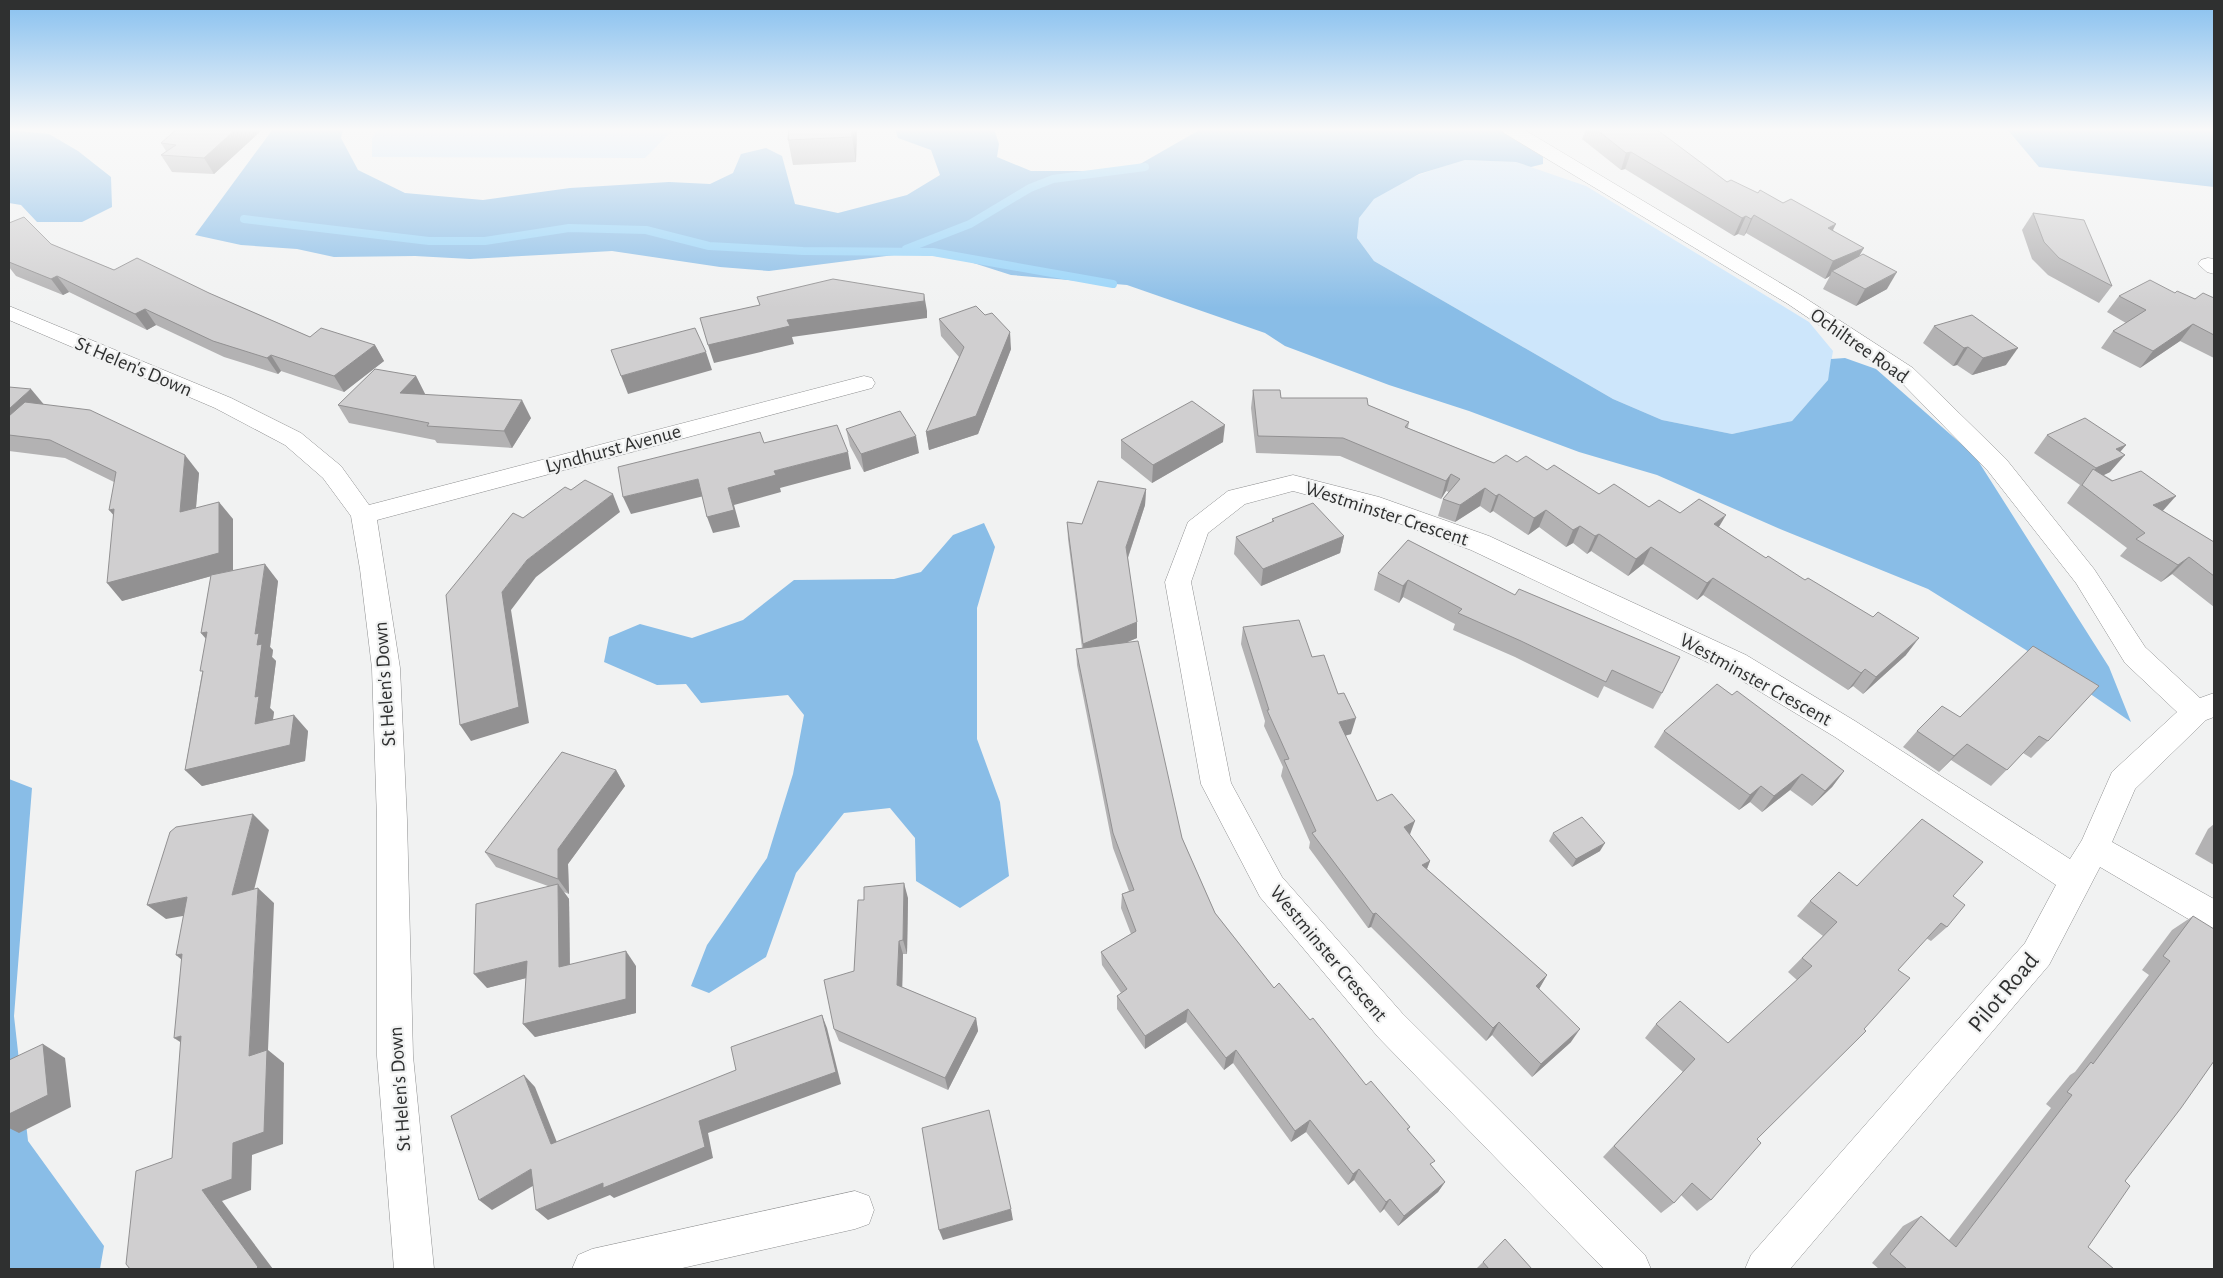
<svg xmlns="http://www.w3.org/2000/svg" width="2223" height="1278" font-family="'Alegreya Sans',sans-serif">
  <rect width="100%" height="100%" fill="#f1f2f2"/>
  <g fill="#cde6fb">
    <polygon points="378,129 674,129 645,158 372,157 372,138"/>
    <path d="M1465,160L1516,162L1586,186L1809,322L1833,351L1828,380L1792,421L1732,434L1662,420L1613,399L1374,261L1357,238C1358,232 1357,224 1359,218C1372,186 1435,169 1465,160Z"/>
  </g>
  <g fill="#89bde7">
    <polygon points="273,129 343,129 341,138 358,170 405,193 483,200 570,188 669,182 710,184 733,173 741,154 766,148 782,156 795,204 838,213 907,195 940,175 931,150 898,138 895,129 994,129 999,144 997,157 1031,171 1128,171 1201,129 1499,129 1543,157 1543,164 1531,167 1516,162 1465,160 1419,174 1374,199 1359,218 1357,238 1374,261 1613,399 1662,420 1732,434 1792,421 1828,380 1831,359 1845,358 1876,369 1975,456 2109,667 2131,722 2034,655 1928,589 1780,529 1657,475 1579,452 1469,411 1389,385 1285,346 1265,333 1127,285 1011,275 964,260 935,256 902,254 769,271 720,267 612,251 470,259 415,256 334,257 297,249 241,245 195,235"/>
    <polygon points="2007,129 2214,129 2214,187 2039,167"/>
    <polygon points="9,130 49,134 78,151 111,177 112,207 82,222 37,222 21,205 9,203"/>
    <polygon points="984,523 995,547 977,608 977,739 1000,802 1009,876 960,908 916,881 915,838 890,808 844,813 796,873 766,957 709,993 691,986 707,945 767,858 793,774 804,715 788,695 701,703 686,684 657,685 604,662 609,637 640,624 692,638 743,620 794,580 894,579 921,572 953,535"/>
    <polygon points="9,779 32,788 14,1016 28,1141 104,1246 100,1269 9,1269"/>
  </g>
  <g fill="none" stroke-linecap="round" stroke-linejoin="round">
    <g stroke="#95d3f9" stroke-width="8">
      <polyline points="244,219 429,241 485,241 569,228 646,230 709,246 803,251 933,252 1113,284"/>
      <polyline points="906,249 970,224 1030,188 1053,179 1145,167"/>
    </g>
    <defs>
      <g id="street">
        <polygon points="1501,129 1523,129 1802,296 1913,368 2006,459 2094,569 2145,647 2200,698 2214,693 2214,717 2206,720 2135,789 2112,842 2214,899 2214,931 2202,927 2100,867 2049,965 1790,1269 1745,1269 1751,1255 2025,943 2056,885 1835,737 1726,671 1471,550 1363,510 1293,491 1245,504 1208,533 1191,582 1231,783 1282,877 1402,1013 1645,1255 1651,1269 1604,1269 1378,1037 1260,897 1201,784 1165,582 1188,522 1228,491 1293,475 1379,497 1489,536 1746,655 1855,721 2070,859 2082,840 2112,772 2177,712 2125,663 2076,583 1988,471 1897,378 1788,304 1504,133"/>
        <polygon points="2208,258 2214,259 2214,274 2207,272 2198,264 2201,260"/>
        <polygon points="9,306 231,398 301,433 341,466 369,505 864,376 872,378 875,383 872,388 377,520 400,668 407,820 413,1056 434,1269 394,1269 377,1056 377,820 372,668 360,569 351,516 323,478 285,445 215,408 9,320"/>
        <polygon points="855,1191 869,1196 874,1210 869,1224 855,1229 678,1269 572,1269 578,1255 592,1249"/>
      </g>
    </defs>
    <use href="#street" stroke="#8f9091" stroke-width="1"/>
    <use href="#street" fill="#fff" fill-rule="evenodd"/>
  </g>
  <g fill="#b3b2b3">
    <polygon points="263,129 214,174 172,172 161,155 166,151 161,143"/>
    <polygon points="789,129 857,129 856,162 793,165 788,140"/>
    <polygon points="1586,129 1650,129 1727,182 1833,230 1859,257 1887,289 1856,306 1823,289 1830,276 1825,279 1746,233 1744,236 1738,234 1734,236 1625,169 1621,170 1582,139"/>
    <polygon points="2033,213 2112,286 2099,303 2048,275 2032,259 2022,230"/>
    <polygon points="9,223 51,244 114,270 209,293 310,337 375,345 384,361 344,392 281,371 278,374 224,357 156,325 147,330 69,292 63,295 16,276 9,267"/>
    <polygon points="2175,293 2195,299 2214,298 2214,358 2180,341 2140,368 2101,348 2113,331 2126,323 2107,312 2119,296"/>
    <polygon points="985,315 1011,349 978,434 929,450 926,432 959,357 941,336 939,319"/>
    <polygon points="1934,326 2006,365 1972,375 1957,365 1953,366 1923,343"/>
    <polygon points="416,376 425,394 531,418 512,448 437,443 435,440 349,423 338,405"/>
    <polygon points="9,387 44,405 199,473 196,508 233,519 233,570 278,581 270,647 273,650 272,657 276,661 270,708 274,712 273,719 308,731 305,761 202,786 185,770 202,673 206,639 201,633 211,576 122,601 113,515 114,482 65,458 9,451"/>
    <polygon points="1253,390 1281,398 1368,405 1409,422 1408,428 1494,463 1517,462 1547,470 1599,494 1649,507 1680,513 1719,527 1906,655 1863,694 1853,686 1848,690 1703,595 1697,600 1643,564 1628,576 1591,551 1587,554 1573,543 1566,547 1539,527 1528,535 1493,511 1490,513 1480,506 1455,522 1438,516 1443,499 1449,492 1446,491 1441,499 1340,456 1256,453 1251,408"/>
    <polygon points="846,429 919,453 864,472 850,446"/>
    <polygon points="2047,435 2126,445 2120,452 2110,472 2104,475 2214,542 2214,607 2172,574 2161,582 2120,556 2127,548 2067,503 2080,485 2034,453"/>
    <polygon points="1121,440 1223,442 1152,483 1121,458"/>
    <polygon points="1146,489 1145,505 1128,558 1137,638 1125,643 1182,838 1215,913 1274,988 1366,1085 1410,1127 1408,1130 1432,1166 1445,1182 1438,1192 1398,1226 1384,1209 1380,1213 1354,1180 1348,1185 1306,1132 1291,1142 1233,1063 1224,1070 1186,1022 1145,1049 1117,1009 1117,996 1121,993 1102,965 1101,952 1131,934 1121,908 1122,894 1129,891 1113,848 1077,665 1076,649 1082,648 1068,539 1067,522 1082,524"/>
    <polygon points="1272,519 1344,536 1340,553 1261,586 1234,554 1236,537 1272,522"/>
    <polygon points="1408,540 1662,693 1653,709 1604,686 1598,698 1515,657 1453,630 1455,624 1403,597 1399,603 1374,590 1378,573"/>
    <polygon points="1243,627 1312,657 1351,734 1345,736 1377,801 1410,835 1430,861 1427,869 1547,975 1539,989 1571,1042 1532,1077 1492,1035 1486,1041 1371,927 1368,928 1309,848 1310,842 1281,776 1283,767 1264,726 1265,721 1241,644"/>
    <polygon points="2033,646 2048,741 2031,758 2023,753 1991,786 1951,760 1939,772 1903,747 1917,731 1960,717"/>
    <polygon points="1732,695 1844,771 1832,787 1812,806 1790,790 1762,812 1750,802 1739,810 1654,747 1664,731"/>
    <polygon points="616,770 625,786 568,864 569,894 564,892 569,899 570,964 636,966 636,1013 535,1037 523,1024 526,978 487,988 548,886 496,867 485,852"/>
    <polygon points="2214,824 2214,865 2195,854 2208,829"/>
    <polygon points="1553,833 1600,851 1572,867 1549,841"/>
    <polygon points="1857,886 1953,896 1947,927 1931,941 1926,938 1898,970 1757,1139 1711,1200 1697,1211 1681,1195 1674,1203 1661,1213 1603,1157 1683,1072 1645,1038 1656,1024 1728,1043 1797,980 1788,972 1823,936 1797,916 1810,901"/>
    <polygon points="908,898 907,954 903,954 902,987 976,1018 978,1031 948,1090 839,1041 834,1029"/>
    <polygon points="2193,916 2125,1181 2088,1247 2114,1269 1879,1269 1872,1263 1903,1226 1921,1216 1949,1240 2051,1108 2046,1104 2070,1075 2075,1072 2149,975 2142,970 2172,930"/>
    <polygon points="1483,1262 1532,1269 1476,1269"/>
  </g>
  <g fill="#929192">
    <polygon points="236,129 263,129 214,174 204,158"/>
    <polygon points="852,129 857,129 856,162 852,137"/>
    <polygon points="1631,152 1625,169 1621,170 1626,153"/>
    <polygon points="1754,215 1746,233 1744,236 1751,219"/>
    <polygon points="1746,216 1738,234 1734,236 1742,218"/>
    <polygon points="1836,224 1827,242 1828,228"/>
    <polygon points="1864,248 1854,265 1832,271 1830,276 1825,279 1833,261"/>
    <polygon points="1897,272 1887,289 1856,306 1865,289"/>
    <polygon points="57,276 69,292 63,295 51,279"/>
    <polygon points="924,294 927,311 927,318 792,337 794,344 714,363 708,345 787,320"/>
    <polygon points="145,309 156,325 147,330 135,314"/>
    <polygon points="2193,324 2180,341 2140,368 2153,351"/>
    <polygon points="1010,332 1011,349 978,434 929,450 926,432"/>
    <polygon points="375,345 384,361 344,392 334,376"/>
    <polygon points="1968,347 1957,365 1953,366 1964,348"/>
    <polygon points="2018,348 2006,365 1972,375 1983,358"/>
    <polygon points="706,352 712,370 628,394 621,376"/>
    <polygon points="271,355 281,371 278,374 267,358"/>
    <polygon points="416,376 425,394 409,410 400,393"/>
    <polygon points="31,389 46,407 9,430 9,409"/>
    <polygon points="522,400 531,418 512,448 504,431"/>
    <polygon points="1225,425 1223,442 1152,483 1153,465"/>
    <polygon points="916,436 919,453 864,472 861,454"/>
    <polygon points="2126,445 2113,460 2125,455 2110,472 2081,486 2096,468 2116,449"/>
    <polygon points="848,452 851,469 780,488 781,492 734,505 740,527 713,533 707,517 728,488 774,471"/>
    <polygon points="185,455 199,473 194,529 180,512"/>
    <polygon points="1451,474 1446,491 1441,499 1446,481"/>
    <polygon points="698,479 704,496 631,514 623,497"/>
    <polygon points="1485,488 1480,506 1455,522 1460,505"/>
    <polygon points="1146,489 1145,505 1126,563 1126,547"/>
    <polygon points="613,494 620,512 536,577 511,610 529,723 471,741 460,725 502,592 527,560"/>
    <polygon points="1499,494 1493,511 1490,513 1496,496"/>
    <polygon points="2176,496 2160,514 2153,505"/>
    <polygon points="219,502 233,519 233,570 122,601 107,583"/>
    <polygon points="114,509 124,527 109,510"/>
    <polygon points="1546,510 1539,527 1528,535 1534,518"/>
    <polygon points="1726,515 1716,532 1714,524"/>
    <polygon points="1580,526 1573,543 1566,547 1573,530"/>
    <polygon points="1599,534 1591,551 1587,554 1595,536"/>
    <polygon points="1344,536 1340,553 1261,586 1263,569"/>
    <polygon points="1651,547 1643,564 1628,576 1636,559"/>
    <polygon points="2189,557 2172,574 2161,582 2178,565"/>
    <polygon points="265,564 278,581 270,647 273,650 272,657 276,661 270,708 274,712 270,740 255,724 255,697 257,645 255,634"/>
    <polygon points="1713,578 1703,595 1697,600 1707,583"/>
    <polygon points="1408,580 1403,597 1399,603 1403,586"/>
    <polygon points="1137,622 1137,638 1084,660 1083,644"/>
    <polygon points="207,632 216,650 201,633"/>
    <polygon points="1919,638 1906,655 1863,694 1876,677"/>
    <polygon points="1865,669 1853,686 1848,690 1861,673"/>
    <polygon points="294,715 308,731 305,761 202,786 185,770"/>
    <polygon points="1356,718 1351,734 1335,738 1339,722"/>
    <polygon points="1967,744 1939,772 1954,756"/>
    <polygon points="616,770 625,786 568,864 569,894 558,879 558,849"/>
    <polygon points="1844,771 1832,787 1812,806 1825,791"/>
    <polygon points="1802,774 1790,790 1762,812 1774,796"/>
    <polygon points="1761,786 1750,802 1739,810 1750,795"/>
    <polygon points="253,814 269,830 249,910 232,895"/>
    <polygon points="1415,821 1409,837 1404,827"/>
    <polygon points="1605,843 1600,851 1572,867 1576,859"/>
    <polygon points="1430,861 1424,876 1422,865"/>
    <polygon points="904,883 908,898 907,954 903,940"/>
    <polygon points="558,884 569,899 570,981 559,967"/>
    <polygon points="258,888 274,903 268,1050 284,1063 283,1144 252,1155 251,1190 222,1201 273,1269 256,1269 202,1190 233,1143 249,1056"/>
    <polygon points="187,897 205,912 166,919 147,905"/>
    <polygon points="1376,913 1371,927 1368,928 1373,914"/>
    <polygon points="899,941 903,954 902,998 897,985"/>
    <polygon points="626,951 636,966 636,1013 535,1037 523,1024"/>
    <polygon points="182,954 194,970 176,955"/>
    <polygon points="527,961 538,975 487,988 474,974"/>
    <polygon points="1547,975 1539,989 1536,986"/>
    <polygon points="1188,1009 1186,1022 1145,1049 1145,1036"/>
    <polygon points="822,1015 827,1028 841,1084 708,1133 713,1158 614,1198 610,1195 548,1220 536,1210 603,1183 699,1121"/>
    <polygon points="976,1018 978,1031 948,1090 945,1078"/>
    <polygon points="1499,1022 1492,1035 1486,1041 1493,1028"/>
    <polygon points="1580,1029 1571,1042 1532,1077 1541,1064"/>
    <polygon points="181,1036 194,1051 174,1038"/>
    <polygon points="43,1044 65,1058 71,1107 19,1133 9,1128 9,1114"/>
    <polygon points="1236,1050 1233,1063 1224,1070 1226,1058"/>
    <polygon points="524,1075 535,1087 562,1155 551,1144"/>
    <polygon points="1310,1120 1306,1132 1291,1142 1295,1131"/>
    <polygon points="531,1169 543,1180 492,1210 479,1200"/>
    <polygon points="1359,1169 1354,1180 1348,1185 1353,1174"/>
    <polygon points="1445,1182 1438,1192 1398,1226 1404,1216"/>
    <polygon points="1390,1199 1384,1209 1380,1213 1386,1202"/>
    <polygon points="1011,1209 1013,1220 943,1240 939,1230"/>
  </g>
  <g fill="#d0cfd0" stroke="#929192">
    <polygon points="177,129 236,129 204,158 161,155 176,145 161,143"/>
    <polygon points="789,129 852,129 852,137 788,140"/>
    <polygon points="1596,129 1656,129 1727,182 1731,180 1758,193 1760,190 1783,203 1791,199 1836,224 1828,228 1864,248 1833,261 1754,215 1751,219 1746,216 1742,218 1631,152 1626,153"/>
    <polygon points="2033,213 2084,220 2112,286 2059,258 2044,242"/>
    <polygon points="24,217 51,244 114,270 137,258 209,293 310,337 321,328 375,345 334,376 271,355 267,358 213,341 145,309 135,314 57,276 51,279 9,262 9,223"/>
    <polygon points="1863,254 1897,272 1865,289 1832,271"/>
    <polygon points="833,279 924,294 924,301 787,320 790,326 708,345 700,318 760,305 757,297"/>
    <polygon points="2150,280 2175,293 2177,291 2195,299 2203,293 2214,298 2214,335 2193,324 2153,351 2113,331 2146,310 2119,296"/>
    <polygon points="976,306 985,315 992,313 1010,332 976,416 926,432 964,347 939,319"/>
    <polygon points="1972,315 2018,348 1983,358 1968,347 1964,348 1934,326"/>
    <polygon points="695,328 706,352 621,376 611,350"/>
    <polygon points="375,369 416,376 400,393 522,400 504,431 427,426 429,423 338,405"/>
    <polygon points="9,387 31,389 9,409"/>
    <polygon points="1253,390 1280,390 1281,398 1367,398 1368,405 1409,422 1405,427 1494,463 1506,455 1517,462 1526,456 1547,470 1554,465 1599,494 1614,484 1649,507 1659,500 1680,513 1699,499 1726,515 1714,524 1766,558 1768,556 1805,580 1808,578 1873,617 1878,612 1919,638 1876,677 1865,669 1861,673 1713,578 1707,583 1651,547 1636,559 1599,534 1595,536 1580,526 1573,530 1546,510 1534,518 1499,494 1496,496 1485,488 1460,505 1443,499 1460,479 1451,474 1446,481 1343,438 1258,436"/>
    <polygon points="1192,401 1225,425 1153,465 1121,440"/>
    <polygon points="25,402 90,410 185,455 180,512 219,502 219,553 107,583 114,509 109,510 116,472 50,440 9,435 9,416"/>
    <polygon points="900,411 916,436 861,454 846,429"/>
    <polygon points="2085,418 2126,445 2116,449 2125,455 2096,468 2047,435"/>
    <polygon points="837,425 848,452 774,471 776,475 728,488 734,510 707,517 698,479 623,497 618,467 760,432 764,443"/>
    <polygon points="2093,469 2112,481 2141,471 2176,496 2153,505 2214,542 2214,576 2189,557 2178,565 2136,539 2145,533 2082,485"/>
    <polygon points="585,480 613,494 527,560 502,592 519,707 460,725 446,595 513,513 523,518 565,487 571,490"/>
    <polygon points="1098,481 1146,489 1126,547 1137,622 1083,644 1067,522 1082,524"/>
    <polygon points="1313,503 1344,536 1263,569 1236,537 1274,521 1272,519"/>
    <polygon points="1408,540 1515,595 1519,589 1680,657 1662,693 1612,670 1606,682 1521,641 1458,613 1462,609 1408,580 1403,586 1378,573"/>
    <polygon points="265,564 255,634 259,633 257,645 262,644 255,697 259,696 255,724 294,715 290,745 185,770 203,671 200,671 207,632 201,633 211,575"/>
    <polygon points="1299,620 1312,657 1324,655 1338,694 1344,693 1356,718 1339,722 1377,801 1392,794 1415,821 1404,827 1430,861 1422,865 1547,975 1536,986 1580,1029 1541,1064 1499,1022 1493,1028 1376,913 1373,914 1312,833 1316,831 1284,760 1289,759 1267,710 1269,710 1243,627"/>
    <polygon points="1138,641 1182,838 1215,913 1274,988 1279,983 1310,1020 1313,1018 1366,1085 1371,1081 1410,1127 1407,1129 1435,1161 1430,1164 1445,1182 1404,1216 1390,1199 1386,1202 1359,1169 1353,1174 1310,1120 1295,1131 1236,1050 1226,1058 1188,1009 1145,1036 1117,996 1127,989 1101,952 1136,931 1122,894 1134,890 1113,833 1076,649"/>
    <polygon points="2033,646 2099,686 2048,741 2039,736 2007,770 1967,744 1954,756 1917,731 1942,706 1960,717"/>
    <polygon points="1717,684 1732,695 1737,691 1844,771 1825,791 1802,774 1774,796 1761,786 1750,795 1664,731"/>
    <polygon points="562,752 616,770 558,849 558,879 485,852"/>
    <polygon points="253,814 232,895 258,888 249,1056 267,1050 264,1132 233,1143 232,1179 202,1190 258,1267 256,1269 130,1269 126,1264 136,1171 172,1158 181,1036 174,1038 182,954 176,955 187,897 147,905 170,832 176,827"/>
    <polygon points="1582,817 1605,843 1576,859 1553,833"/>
    <polygon points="1922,819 1983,862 1953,896 1965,905 1947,927 1941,923 1898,970 1910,978 1864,1029 1866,1031 1757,1139 1761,1143 1711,1200 1692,1183 1674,1203 1614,1146 1695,1059 1656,1024 1680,1001 1728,1043 1812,966 1802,958 1837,922 1810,901 1839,872 1857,886"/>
    <polygon points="904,883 903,940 899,941 897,985 976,1018 945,1078 834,1029 824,980 854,971 858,900 864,900 864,887"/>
    <polygon points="558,884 559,967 626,951 626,999 523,1024 527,961 474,974 476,904"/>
    <polygon points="2193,916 2214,929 2214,1061 2181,1108 2125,1181 2130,1186 2088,1247 2114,1269 1907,1269 1890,1254 1921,1216 1956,1247 2072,1095 2067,1092 2091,1062 2093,1064 2170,961 2163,956"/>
    <polygon points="822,1015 836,1072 699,1121 705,1147 603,1188 603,1183 536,1210 531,1169 479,1200 451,1116 524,1075 551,1144 736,1070 731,1047"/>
    <polygon points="43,1044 48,1095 9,1114 9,1060"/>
    <polygon points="989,1110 1011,1209 939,1230 922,1128"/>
    <polygon points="1505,1239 1532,1269 1489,1269 1483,1262"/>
  </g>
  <linearGradient id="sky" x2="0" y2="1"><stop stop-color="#87c0ef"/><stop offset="0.42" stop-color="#f9f9f9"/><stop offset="1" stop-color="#f9f9f9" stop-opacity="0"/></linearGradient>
  <rect width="2223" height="308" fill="url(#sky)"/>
  <g text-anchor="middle" stroke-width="4.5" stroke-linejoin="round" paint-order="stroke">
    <g font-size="20" fill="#2f3030" stroke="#f1f2f2">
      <text transform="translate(1860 345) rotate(35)" y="7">Ochiltree Road</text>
      <text transform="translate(134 366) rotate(23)" y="7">St Helen's Down</text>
      <text transform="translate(613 448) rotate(-15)" y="7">Lyndhurst Avenue</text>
      <text transform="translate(1387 513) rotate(18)" y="7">Westminster Crescent</text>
      <text transform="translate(1756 679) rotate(29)" y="7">Westminster Crescent</text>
      <text transform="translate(384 684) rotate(-94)" y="7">St Helen's Down</text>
      <text transform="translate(1329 953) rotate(50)" y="7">Westminster Crescent</text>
      <text transform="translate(399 1089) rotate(-94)" y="7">St Helen's Down</text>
    </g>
    <g font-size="24" fill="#2f3030" stroke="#f1f2f2">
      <text transform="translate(2003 992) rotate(-50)" y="8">Pilot Road</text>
    </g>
  </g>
  <rect width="2223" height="1278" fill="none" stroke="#2f3030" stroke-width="20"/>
</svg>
